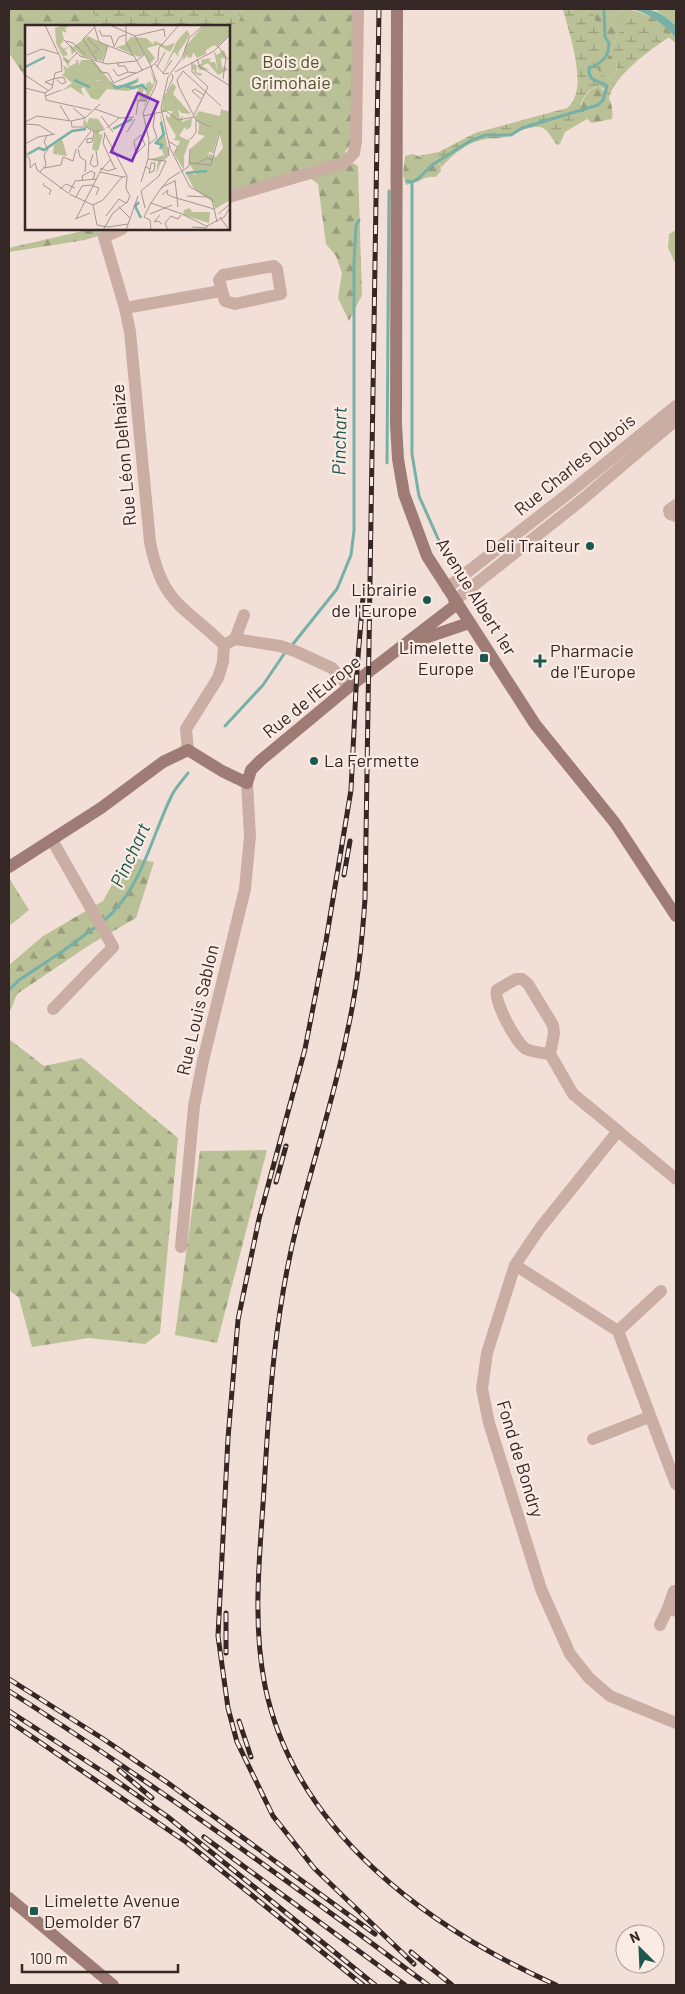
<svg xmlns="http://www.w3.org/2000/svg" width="685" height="1994" font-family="Barlow,sans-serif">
  <defs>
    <pattern id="grass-tufts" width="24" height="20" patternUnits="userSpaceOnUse" patternTransform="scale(1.25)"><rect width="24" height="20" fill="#bbc197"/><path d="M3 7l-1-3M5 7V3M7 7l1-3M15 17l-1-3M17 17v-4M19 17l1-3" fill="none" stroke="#999d7b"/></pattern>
    <pattern id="forest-firs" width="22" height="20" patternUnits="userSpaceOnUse" patternTransform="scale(1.25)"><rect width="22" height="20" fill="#bbc197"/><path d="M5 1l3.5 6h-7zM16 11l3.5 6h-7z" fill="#999d7b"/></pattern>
    <pattern id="wetland-marsh" width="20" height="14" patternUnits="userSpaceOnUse" patternTransform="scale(1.25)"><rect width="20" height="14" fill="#bbc197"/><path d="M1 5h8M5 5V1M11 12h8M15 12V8" fill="none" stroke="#999d7b"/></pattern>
  </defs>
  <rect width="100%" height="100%" fill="#f2e0d8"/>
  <g fill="url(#grass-tufts)">
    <polygon points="676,230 676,265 668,248 669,234"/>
    <polygon points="9,878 29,910 9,926"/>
  </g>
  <g fill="url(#forest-firs)">
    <polygon points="9,9 90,9 103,26 26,26 26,78 9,53"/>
    <polygon points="242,9 354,9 351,146 345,151 345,159 358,166 362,295 349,321 338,298 342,273 336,256 326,244 318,184 303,173 229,196 229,31 240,19"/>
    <path d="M571,9C614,9 645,1 676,38V43L640,16L620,30L609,54C618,62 621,71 609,78L602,77L598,72L597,62L576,12Z"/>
    <polygon points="655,9 676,9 676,26"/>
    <path d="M598,86C609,92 614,107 612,119L592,123C575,111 581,93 598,86Z"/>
    <path d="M413,154L425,159L430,156C438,159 440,163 441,171L436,177C424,175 418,183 406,185L403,175L405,156Z"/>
    <polygon points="91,229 121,229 85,240 9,252 9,248"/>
    <polygon points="127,857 154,862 136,918 91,944 17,994 9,1014 9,965 43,936 103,901"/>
    <polygon points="9,1039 44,1066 82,1058 178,1138 160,1333 145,1344 89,1338 32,1347 19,1298 9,1290"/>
    <polygon points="267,1150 217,1343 175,1335 200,1151"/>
  </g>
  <g fill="url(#wetland-marsh)">
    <polygon points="90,9 242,9 240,19 229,31 229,26 103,26"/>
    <path d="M563,9L593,13L605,53L597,62C598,72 599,76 609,78C621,71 618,62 609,54L620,30L623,14L640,16L671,36C651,49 613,76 609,99L604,89L598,86C589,89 584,94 581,104L587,119L565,132L560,144L557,145C551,139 549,128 539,127C528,126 515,133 505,137C499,139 492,138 486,139C467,142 453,154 441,168C440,161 436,158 430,156L425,159L418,156L439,152L475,133L567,108C590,90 569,34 563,9Z"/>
  </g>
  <path fill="#76b0a7" d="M629,9C654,9 657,9 676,26V38C665,25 647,11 629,9Z"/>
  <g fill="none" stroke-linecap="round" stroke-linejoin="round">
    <g stroke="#76b0a7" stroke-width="3">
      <path d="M407,181L412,182L419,178L432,165L470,141L486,135H511L522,128L598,105L603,100L607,86C598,80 588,82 589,68C602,63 609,57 609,43L605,37L604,9"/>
      <polyline points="412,182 412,454 419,496 444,552"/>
      <polyline points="387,463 389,191"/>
      <polyline points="293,644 337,589 351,555 354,531 354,262 356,226 359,220"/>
      <polyline points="225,726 263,685 284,654"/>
      <path d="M102,922C141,892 151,837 172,795C176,787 183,780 188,773"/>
      <polyline points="9,990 19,980 63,951 97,926"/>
    </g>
    <g stroke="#caaea3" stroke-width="12">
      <polyline points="229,197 344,163 354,153 356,141 358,9"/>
      <path d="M122,229L104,237L125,308L130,332L150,542C163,606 184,605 224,645"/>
      <polygon points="274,266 277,269 281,294 235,304 225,301 219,280 223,275"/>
      <polyline points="125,308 221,291"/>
      <polyline points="676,505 669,510 670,514 676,516"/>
      <polyline points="447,588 569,493 676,406"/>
      <polyline points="454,601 578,503 676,420"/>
      <polyline points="235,639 244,615"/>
      <polyline points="224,645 235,639 280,646 295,651 332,668 349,687"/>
      <polyline points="188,750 186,729 218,678 223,662 224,645"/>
      <polyline points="52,840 113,947 53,1009"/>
      <path d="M550,1054C543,1053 532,1052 526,1049C516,1043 493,1000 497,990L516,979H522L528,984L553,1025L554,1034L550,1054L573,1094L618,1131"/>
      <polyline points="676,1179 618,1131 540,1228 515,1265 487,1353 482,1389 489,1423 541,1589 570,1654 589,1678 610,1696 676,1723"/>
      <polyline points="181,1247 194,1106 203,1061 245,889 250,836 247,783"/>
      <polyline points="515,1265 618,1331 676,1484"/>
      <polyline points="618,1331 661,1291"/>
      <polyline points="593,1439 649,1417"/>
      <polyline points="674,1591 668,1608 676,1611"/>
      <polyline points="660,1625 668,1608"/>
    </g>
    <g stroke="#9e7c75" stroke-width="12">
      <polyline points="397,9 396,424 398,459 404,494 427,556 535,724 615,823 676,916"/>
      <polyline points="416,641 469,623"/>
      <polyline points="9,867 101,808 163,762 188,750 222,771 247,783 251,770 261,760 349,687 457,604"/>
      <polyline points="9,1898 113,1985"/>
    </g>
    <defs>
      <g id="rail">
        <path d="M379,9L365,899C362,944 357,989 347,1033C334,1098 313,1161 297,1225C275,1312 269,1400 264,1489C260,1554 252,1621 265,1686C295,1832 429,1928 556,1985"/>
        <polyline points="364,585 357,669 351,790 326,941 305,1049 259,1219 238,1320 228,1438 218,1636 228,1708 237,1742 273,1816 314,1868 414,1964"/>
        <polyline points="344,875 350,841"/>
        <polyline points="276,1182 286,1146"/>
        <polyline points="226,1613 226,1653"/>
        <polyline points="9,1679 105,1740 168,1783 375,1934"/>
        <path d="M9,1691C153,1783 291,1883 428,1985"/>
        <polyline points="9,1711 108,1775 168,1817 375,1985"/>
        <polyline points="9,1721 186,1842 363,1985"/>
        <polyline points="239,1721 251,1757"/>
        <polyline points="119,1770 152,1798"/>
        <polyline points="204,1837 405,1985"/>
        <polyline points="411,1952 452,1985"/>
      </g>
    </defs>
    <use href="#rail" stroke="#352726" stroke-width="5"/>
    <use href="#rail" stroke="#faebe4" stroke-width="3" stroke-dasharray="9" stroke-linecap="butt"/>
  </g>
  <g fill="#1a5850" stroke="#faebe4" stroke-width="2">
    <circle cx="590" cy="546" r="5"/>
    <circle cx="427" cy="600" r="5"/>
    <rect x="479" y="653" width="10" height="10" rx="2.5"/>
    <path d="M537.5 653.5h5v5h5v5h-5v5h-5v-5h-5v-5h5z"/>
    <circle cx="314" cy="761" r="5"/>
    <rect x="29" y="1906" width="10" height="10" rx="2.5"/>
  </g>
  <g text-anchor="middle" stroke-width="4.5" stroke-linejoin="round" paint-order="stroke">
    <g font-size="18" fill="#4d5428" stroke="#faebe4">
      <text x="291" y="68">Bois de<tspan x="291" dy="21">Grimohaie</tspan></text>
    </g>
    <g font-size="18" fill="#352726" stroke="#faebe4">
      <text transform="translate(124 455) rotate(-95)" y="6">Rue Léon Delhaize</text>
      <text transform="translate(575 465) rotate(-39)" y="6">Rue Charles Dubois</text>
      <text transform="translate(476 597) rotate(58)" y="6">Avenue Albert 1er</text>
      <text transform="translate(312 697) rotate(-39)" y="6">Rue de l'Europe</text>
      <text transform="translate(198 1010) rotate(-77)" y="6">Rue Louis Sablon</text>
      <text transform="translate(520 1459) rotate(73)" y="6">Fond de Bondry</text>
    </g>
    <g font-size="18" fill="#352726" stroke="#faebe4" text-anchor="end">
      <text x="580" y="552">Deli Traiteur</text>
      <text x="417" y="596">Librairie<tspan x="417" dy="21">de l'Europe</tspan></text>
      <text x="474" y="654">Limelette<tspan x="474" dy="21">Europe</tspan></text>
      <text x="550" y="657" text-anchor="start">Pharmacie<tspan x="550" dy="21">de l'Europe</tspan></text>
      <text x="324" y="767" text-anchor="start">La Fermette</text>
      <text x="44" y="1907" text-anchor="start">Limelette Avenue<tspan x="44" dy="21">Demolder 67</tspan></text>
    </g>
    <g font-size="19" font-style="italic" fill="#1a5850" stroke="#faebe4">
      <text transform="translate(339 441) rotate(-89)" y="7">Pinchart</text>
      <text transform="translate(130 855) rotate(-65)" y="7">Pinchart</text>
    </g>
  </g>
  <g transform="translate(25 25)">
    <rect width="205" height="205" fill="#f2e0d8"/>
    <path d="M179,0H204L205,10L192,22L189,20L181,25V29L172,33L168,27L167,32L163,33L162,30L158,36L160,22ZM51,35H53L54,40L56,35H68L86,57L69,55L57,47H53ZM196,84L205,87V175L190,184L189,178L169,164L160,147L171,150L164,138L165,124L180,111L173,109L174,99L170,92L174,86L195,91ZM194,107L198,123L191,132L185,129L183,131L184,127L188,128ZM165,183L167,187H185L184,198L158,190L159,185Z" fill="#bbc197" fill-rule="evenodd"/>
    <path d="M38,0L45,1L40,3L42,8L37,6L39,15L35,20L39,24L46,20L51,25L47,30L45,21L40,25L43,30L38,31L45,36L43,42L53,37V47L68,48L72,56H86L90,61L107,58L113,52L114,56L106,61L120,59L117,71L121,68V59L125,56L127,60L129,57L125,44L131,56L119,82L120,77L112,76L109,75L115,74L113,63L102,66L82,64L73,75L66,73L59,62L56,64L59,71L46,62L36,66L47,58L37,50L40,47L38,40L44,44L31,18L30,3ZM106,12L121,13L128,19L130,16L141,21L150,18L145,27L133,20L122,23L130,33L125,39L120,29L114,32L91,22L99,20ZM199,25L202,33L205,32L203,34L196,33L197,43L200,41L203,45L193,50L183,38L177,41L184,45H175L172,41L171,47L178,49L175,51L168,47L170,46L167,43L169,38L171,41L177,38L176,35L186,33L184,37H190L193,47L189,26L192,30ZM148,58L151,62L148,69L166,89L156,88L153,83L155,94L158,90L157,97L167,93L166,102L161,105L160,102L154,111L163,115L166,112L159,131V145L149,129L155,116L149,115L151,111L141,94V89L144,93L148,86H137L139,71ZM135,87L144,129L137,135L131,149L133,136L123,135L139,130L135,120L131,118L137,110ZM59,93L62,99L64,93L73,94L79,103L74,106L75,110L78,109L73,126L67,125L70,107L58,100ZM37,114L42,131L28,129L29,120Z" fill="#bbc197"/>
    <path d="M162,5L165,10L153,28L154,32L149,27L138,46L152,16Z" fill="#bbc197"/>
    <path d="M63,11L83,21L77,36L57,31L48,22Z" fill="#bbc197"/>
    <path fill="none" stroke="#76b0a7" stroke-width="2.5" d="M0,42L20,32M49,55L65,62M88,60L92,63L112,56M100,61L108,63L117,60L122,65M88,104L107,94M135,124L137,120L131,118L139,109L136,97M3,129L14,123L19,125L47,106L61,104M161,148L182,146M114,177L110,181L116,193"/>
    <path fill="none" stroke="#a69691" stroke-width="1" d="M20,0L36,34L37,46L30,48L27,63L20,68M69,0L74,17L109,31L117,45L127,41M101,0V17L108,31M179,0L164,13L157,33L143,52L136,83L145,123L165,162L187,174L192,197M87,1L110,11L126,41M70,2L58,14L72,36M74,5L77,11H86L89,21M110,11L139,4L140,12M63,14L74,24L69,28M39,15L55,31L82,39L111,36L119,30M41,16L48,18L61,30M193,21L201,33L198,54M89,22L94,12L100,10M2,30L17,24L34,29M38,34L43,37L52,28M172,34L175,42L205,61M68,36L76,47L83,48L88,57M78,37L83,20M93,37V41H100L103,47L111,48M167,37V47L183,62L169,90M130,39L139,49L144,48M132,42L140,27M88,44L93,51L103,47M158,46L152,55L154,62L171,95V107L166,114M158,46L196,81M150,47L189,26L205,10M138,48L147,35M0,50L24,66M28,54L38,52L41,57L37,59L32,55M86,59L118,45M27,60L20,57L28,54M0,63L20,68M142,66L148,53L147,49M20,68L21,75L66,85M21,71L36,65M176,74L167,66L170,64L179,70M35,80L44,95M48,83L60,93M70,84L95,93L109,92M111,90L113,76L122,75M76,91L88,107M118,91L141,86L153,95L169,92M171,95L186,102M46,96L47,102H61L70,107L80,104M46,96L60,93L75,79M0,97L12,91L46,96M0,99L14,100L28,109M82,103L94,93M79,107L102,151L101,164L105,171L102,178M102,107L110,94M80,109L78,118L90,144M116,110L120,120L111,129L109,116ZM68,113L67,117L62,118V114L68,113L69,107M143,116L153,122L149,128M0,119L13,112L30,109M124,119L132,113L128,101L130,88M53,123L66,106M53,124L55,132L61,136L60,147M0,126L5,135V143L10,138L12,145L43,168M68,129L65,139L69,142L73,140L71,126M138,135L144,130L143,122M164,138L186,140L195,106M171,139L182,133L188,135M121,142L125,144L124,148L129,146L130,138H126L125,144M19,143L36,140L38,132L48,136L51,124M75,143L83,146L92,143M15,147L21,140L19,130L23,124L19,117L22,110M75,147L98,152M156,147L164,141L165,124M150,155L153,182M58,156L57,151L66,146L70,148L68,155M116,157L123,134M19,158L18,160L26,165L24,170M35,164L41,159L50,163M136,164L144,154L155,147M116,166L120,183M116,166L134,151L141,136L123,134L124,115L118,88L132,58L126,42L133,35L134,23L154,0M44,168L50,156L72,154M44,169L68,180L72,200L83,202L103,199M137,170L143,165L142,169L148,172L189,184M162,171L181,172M51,172L57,161L66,160L74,163L71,170M126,178L137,162L150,156M68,180L78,175L96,153L101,151M93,181L105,193M125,189L147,180M157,189L183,202M193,189L205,179M135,190L129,197L133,196L137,199M81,191L94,174L101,178M119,192L125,195L126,205M119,192L126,178L157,189M195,192L204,205M50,194L65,188M51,194L76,145L86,134M182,201L199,192L205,183M167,202L182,203M78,205L88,188L102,177M101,205L113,171M143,205L140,198L146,191L153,194L156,190"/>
    <path fill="#7b2cbf" fill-opacity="0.15" stroke="#7b2cbf" stroke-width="2.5" d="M113,68L133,77L107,136L86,127Z"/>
    <rect width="205" height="205" fill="none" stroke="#352726" stroke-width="2.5"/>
  </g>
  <rect width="685" height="1994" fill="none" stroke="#352726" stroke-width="20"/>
  <g transform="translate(640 1949) rotate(336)"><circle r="24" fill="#faebe4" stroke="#ab9d98"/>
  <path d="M0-4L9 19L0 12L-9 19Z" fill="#1a5850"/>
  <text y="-8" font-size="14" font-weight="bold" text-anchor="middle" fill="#352726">N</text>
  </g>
  <path d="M22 1964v8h156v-8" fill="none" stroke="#352726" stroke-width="2.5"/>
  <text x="30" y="1964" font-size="15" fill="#352726" stroke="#faebe4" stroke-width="4" paint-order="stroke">100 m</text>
</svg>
